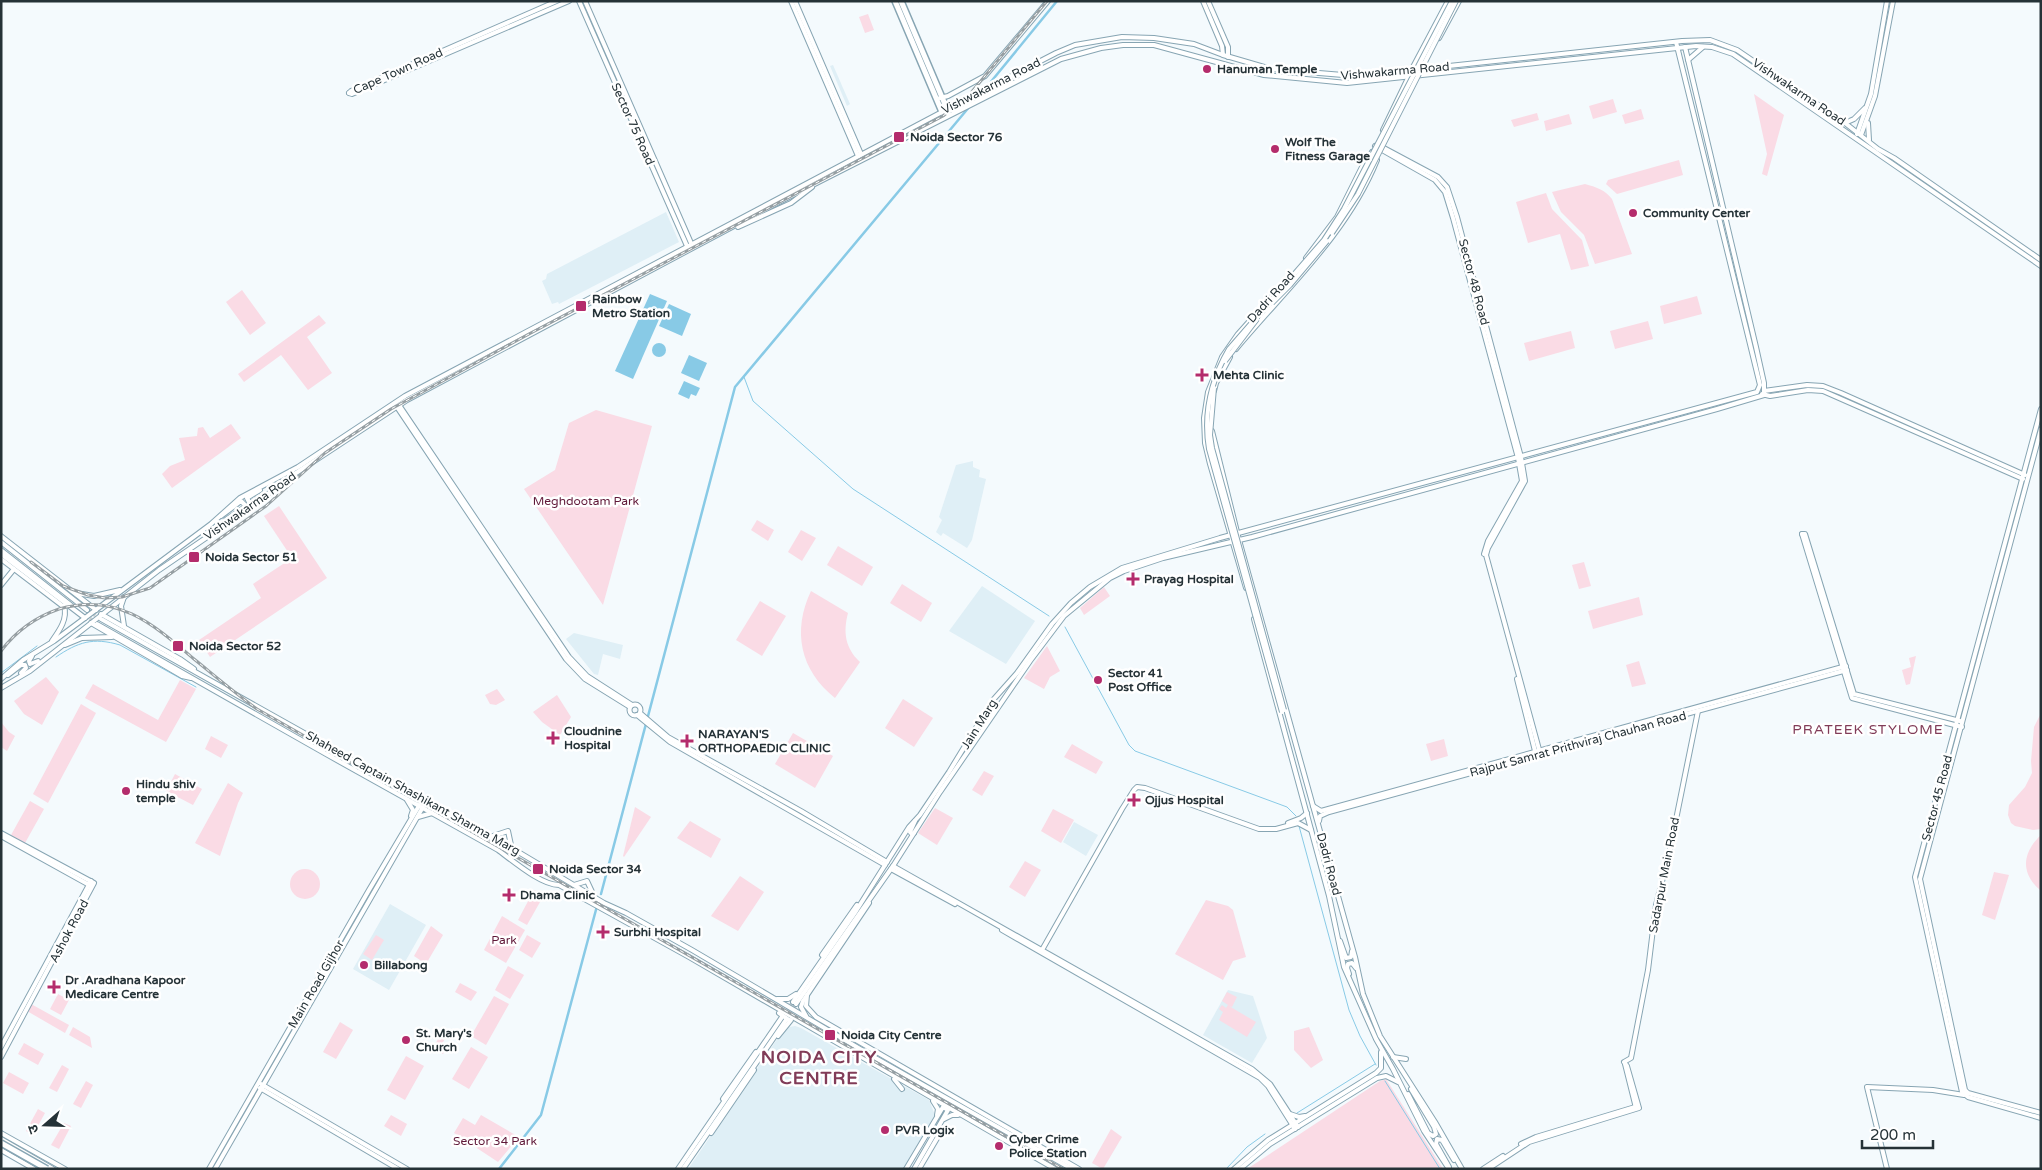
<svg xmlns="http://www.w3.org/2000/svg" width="2042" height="1170" font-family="'Varela Round','Noto Sans Devanagari',sans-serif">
  <rect width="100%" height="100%" fill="#f4fafd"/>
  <g fill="#dfeff6">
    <polygon points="833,65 850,104 847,106 830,66"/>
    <polygon points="666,212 679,242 559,304 558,302 552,304 542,281 546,279 547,274"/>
    <polygon points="973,461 973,467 980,470 979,477 986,479 972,540 967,548 943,533 941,536 936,532 942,520 939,517 956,465"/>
    <polygon points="982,586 1035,621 1006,664 949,631"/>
    <polygon points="574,633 623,645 620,659 603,654 598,675 594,674 566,639"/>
    <polygon points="1074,822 1098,835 1086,856 1063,842"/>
    <polygon points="390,904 426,925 389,990 353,969"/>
    <polygon points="1228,990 1253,996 1267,1038 1252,1063 1203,1035"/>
    <polygon points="795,1026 801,1028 929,1100 935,1115 904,1169 688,1169 782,1032 789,1027"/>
  </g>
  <g fill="#fadbe5">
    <polygon points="868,14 874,30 865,33 859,17"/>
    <polygon points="1754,94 1784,115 1767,176 1762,174 1767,154"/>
    <polygon points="1613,99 1617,112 1593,119 1589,106"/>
    <polygon points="1641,109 1644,119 1625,124 1622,115"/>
    <polygon points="1537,113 1539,120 1514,127 1511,120"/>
    <polygon points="1569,114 1572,124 1546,131 1544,121"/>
    <polygon points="1679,160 1683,175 1617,194 1606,184 1608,180"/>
    <path d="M1585,184C1596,187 1605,190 1612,199L1632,254L1595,264L1584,235L1561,212L1552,192Z"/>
    <polygon points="1546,193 1552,209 1582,240 1589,266 1571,270 1560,234 1528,243 1516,202"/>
    <polygon points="242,290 266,323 250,335 226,302"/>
    <polygon points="1697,296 1702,314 1664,324 1660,306"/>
    <polygon points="319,315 326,323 307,337 332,373 308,390 281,355 244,382 238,374"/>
    <polygon points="1648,321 1653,339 1615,349 1610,331"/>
    <polygon points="1571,331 1575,348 1529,361 1524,343"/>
    <polygon points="596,410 652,426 603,605 524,489 555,470 569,423"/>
    <polygon points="231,424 241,438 172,488 162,474 170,466 185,460 179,438 197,436 198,428 203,427 210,438"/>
    <polygon points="279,506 327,578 210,657 199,640 261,598 253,584 292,558 264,516"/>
    <polygon points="757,520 774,530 768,541 751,530"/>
    <polygon points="801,530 816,538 802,561 788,552"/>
    <polygon points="838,546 873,567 862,586 827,565"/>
    <polygon points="1584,562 1591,586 1579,589 1572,565"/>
    <polygon points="902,584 932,603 921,622 890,603"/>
    <polygon points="1104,587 1110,596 1084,615 1080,608"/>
    <path d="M811,591L848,613C843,632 845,648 860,662L835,698C800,670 792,631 811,591Z"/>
    <polygon points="1639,597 1643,615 1593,629 1588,611"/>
    <polygon points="760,601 786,616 762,656 736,640"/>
    <polygon points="1047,646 1060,671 1050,677 1044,689 1024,678"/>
    <polygon points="1916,656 1910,684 1906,685 1902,670 1911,667 1909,658"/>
    <polygon points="1639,661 1646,684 1632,687 1626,665"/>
    <polygon points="46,677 59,692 42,725 24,714 14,701"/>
    <polygon points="180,680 196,689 166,742 85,698 93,684 158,720"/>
    <polygon points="497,689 505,700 496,705 490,704 485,695"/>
    <polygon points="557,695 571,717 560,735 542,722 533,712"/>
    <polygon points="903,699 933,718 914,747 885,728"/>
    <polygon points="81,704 96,713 48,803 33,794"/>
    <polygon points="2041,713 2041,829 2033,830 2015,826 2011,823 2008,815 2009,805 2025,787 2032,773 2031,761 2034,727"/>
    <polygon points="1,722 9,732 15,736 7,751 1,747"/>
    <polygon points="793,733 833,756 815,788 775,764"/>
    <polygon points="211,736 228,745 221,758 205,749"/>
    <polygon points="1444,739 1448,756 1431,761 1426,744"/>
    <polygon points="1072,744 1103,762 1096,774 1064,757"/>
    <polygon points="984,771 994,776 982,796 972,790"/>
    <polygon points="175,774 202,789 193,805 166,791"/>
    <polygon points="228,783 243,793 238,803 220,856 195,843"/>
    <polygon points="30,801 44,809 25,843 11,835"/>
    <polygon points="635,807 651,817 624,857 623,856"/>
    <polygon points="935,808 953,818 937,845 918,833"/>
    <polygon points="1053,809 1074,820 1061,843 1041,831"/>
    <polygon points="690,821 721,839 711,858 677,838"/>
    <path d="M2041,835V891C2020,873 2022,853 2041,835Z"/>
    <polygon points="1025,861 1041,870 1025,897 1009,887"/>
    <circle cx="305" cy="884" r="15"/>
    <polygon points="1994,872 2009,875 1995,920 1982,915"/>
    <polygon points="740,876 764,892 738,931 711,916"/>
    <polygon points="534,890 544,895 527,925 518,920"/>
    <polygon points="1206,900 1228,906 1233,910 1246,957 1233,961 1223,980 1175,954"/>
    <polygon points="502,916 525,930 506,963 484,950"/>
    <polygon points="431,926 443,935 426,964 414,956"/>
    <polygon points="376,935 384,940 372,960 363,954"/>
    <polygon points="527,935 541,943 532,958 519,950"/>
    <polygon points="508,966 524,975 510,999 495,990"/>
    <polygon points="460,983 477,992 471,1001 455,992"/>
    <polygon points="1227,992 1237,997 1232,1007 1229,1006 1256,1022 1247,1037 1219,1020 1223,1012 1219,1009 1222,1005 1226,1008 1228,1005 1222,1001"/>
    <polygon points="58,994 69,1000 61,1015 50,1009"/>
    <polygon points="494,996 509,1004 486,1045 471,1036"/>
    <polygon points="31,1004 69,1025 65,1033 27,1011"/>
    <polygon points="340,1022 353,1030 336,1059 323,1052"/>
    <polygon points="73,1027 90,1037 92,1048 69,1035"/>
    <polygon points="1309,1027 1323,1060 1311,1068 1294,1050 1294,1031"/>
    <polygon points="442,1032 447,1035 442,1044 447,1047 443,1054 433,1048"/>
    <polygon points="24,1043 44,1054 38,1065 18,1054"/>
    <polygon points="471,1047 488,1057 469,1089 452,1079"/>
    <polygon points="406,1056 424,1066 405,1100 387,1090"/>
    <polygon points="62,1065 69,1069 57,1092 49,1088"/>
    <polygon points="9,1072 29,1083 23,1094 3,1083"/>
    <polygon points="1386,1079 1443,1169 1247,1169 1380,1081"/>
    <polygon points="86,1081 93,1085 81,1108 73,1104"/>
    <polygon points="38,1109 45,1113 33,1135 26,1131"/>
    <polygon points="391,1115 407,1124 401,1136 384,1126"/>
    <polygon points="481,1115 519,1137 498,1162 454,1133 463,1118 475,1125"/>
    <polygon points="64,1123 71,1126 59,1149 51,1145"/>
    <polygon points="1111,1129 1122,1137 1103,1169 1092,1163"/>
  </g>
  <g fill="#88cae6">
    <polygon points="650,294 667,301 633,379 615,371"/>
    <polygon points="669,304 691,314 682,336 659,326"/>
    <circle cx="659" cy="350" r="7"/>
    <polygon points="689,355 707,363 699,381 681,373"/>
    <polygon points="684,381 700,388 696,396 691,394 689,399 678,394"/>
  </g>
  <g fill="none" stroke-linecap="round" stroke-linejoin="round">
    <g stroke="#88cae6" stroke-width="1">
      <polyline points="744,377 753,401 853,489 1049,616"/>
      <polyline points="1065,627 1129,745 1135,751 1287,807 1296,816"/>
      <path d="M56,657C78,642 93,637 120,645L196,687"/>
      <polyline points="1,673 37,646"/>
      <polyline points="1299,826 1349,1010 1360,1036 1376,1065"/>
      <polyline points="1385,1081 1440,1169"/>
      <polyline points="1297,1113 1375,1064"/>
      <polyline points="1226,1169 1247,1147 1265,1134"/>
    </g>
    <g stroke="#88cae6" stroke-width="2.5">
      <polyline points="985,89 1057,1"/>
      <polyline points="601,894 735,387 970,106"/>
      <polyline points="499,1169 541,1115 597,906"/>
    </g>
    <g stroke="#cbd2d5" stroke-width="4" stroke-dasharray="4 2" stroke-linecap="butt">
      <polyline points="87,610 100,618"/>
      <polyline points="85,615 97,624"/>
      <polyline points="784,1015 793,1002"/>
      <polyline points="786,1020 796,1004"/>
    </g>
    <defs>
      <g id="secondary">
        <polyline points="579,1 687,246"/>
        <polyline points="585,1 691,243"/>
        <polyline points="791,1 858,156"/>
        <polyline points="795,1 861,154"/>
        <polyline points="1203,1 1222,46 1223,55"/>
        <polyline points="1208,1 1228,47 1228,57"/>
        <polyline points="1439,38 1459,1"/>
        <polyline points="1688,60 1703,47"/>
        <polyline points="1412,69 1448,1"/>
        <polyline points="349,93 352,94 569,1"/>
        <polyline points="349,93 351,91 557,1"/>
        <polyline points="940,98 948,96 985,76 1048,1"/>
        <polyline points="1845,123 1854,119 1865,108"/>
        <polyline points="1868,123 1869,140"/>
        <polyline points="1383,130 1409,76"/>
        <polyline points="1857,134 1871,94 1887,1"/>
        <polyline points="1861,135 1875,96 1893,1"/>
        <polyline points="1375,146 1435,180 1445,192 1453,218 1518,458 1522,481 1488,541 1484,554"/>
        <polyline points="1380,146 1438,177 1447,187 1457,217 1521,457 1525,481 1488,548 1486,555 1540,753"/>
        <polyline points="738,227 791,203 812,187"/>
        <polyline points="1306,258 1337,217 1362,167 1372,152"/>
        <path d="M1236,349C1286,289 1347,234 1377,160"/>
        <polyline points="1214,391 1216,383 1230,357"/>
        <polyline points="1764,391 1807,385 1823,386 1841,393 2025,475"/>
        <polyline points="1762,394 1770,396 1808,390 1823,391 2023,479"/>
        <polyline points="399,405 569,657 587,676 632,705"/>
        <polyline points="397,407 566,659 585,679 630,707"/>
        <polyline points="2041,409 1915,877 1962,1092 1968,1097 2041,1118"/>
        <polyline points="2041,429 1920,879 1965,1090 1968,1093 2041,1113"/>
        <polyline points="1212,431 1239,540 1355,957 1363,994 1380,1036 1435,1122 1462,1169"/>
        <polyline points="259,498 250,504 247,498 260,490"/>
        <polyline points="221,516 241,501 245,505 245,507 226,520 224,524"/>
        <polyline points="1802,534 1852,698 1962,727"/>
        <polyline points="1802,534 1805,534 1854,694 1960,721"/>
        <polyline points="1,536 96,610"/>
        <polyline points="1,542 87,610"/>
        <polyline points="1,550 72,606"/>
        <polyline points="1,554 85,618"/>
        <polyline points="1,559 64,607"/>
        <polyline points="1,585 14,569"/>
        <polyline points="1246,588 1210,464 1205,443 1204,418 1208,392 1222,357 1238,334 1290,276"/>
        <polyline points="76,593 94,596 120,590"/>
        <polyline points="101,614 180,659 194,669"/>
        <polyline points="101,619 511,849 515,850 604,903 626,913 692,950 872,1056 1072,1169"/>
        <polyline points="1254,619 1329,896 1344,967 1376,1039 1393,1069 1424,1131 1449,1169"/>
        <polyline points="91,623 182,676 191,678"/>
        <path d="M97,624L326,754L498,850C513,861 541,885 559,885L689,957L1055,1169"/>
        <polyline points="124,626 121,606 124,597"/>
        <path d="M52,641C59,631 68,619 64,606"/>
        <polyline points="65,645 82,638 112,637"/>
        <polyline points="32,656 29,661 30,664 38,661"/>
        <polyline points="8,675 21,665 25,665 26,668 21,673"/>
        <polyline points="1,679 23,660 54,641 211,524 240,498 298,467 405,396 942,112 1056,53 1075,45 1122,37 1154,38 1194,44 1223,55 1271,69 1355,76 1682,41 1710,40 1737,50 1845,123 1878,149 1894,158 2041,260"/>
        <polyline points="1517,679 1536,755"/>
        <polyline points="1,688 30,671 159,570 251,507 290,477 407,400 779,202 1061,59 1101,48 1123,45 1154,45 1264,75 1347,83 1696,46 1712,47 1733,54 2041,266"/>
        <circle cx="635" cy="710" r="5.5"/>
        <polyline points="640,713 668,737 801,811 887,862"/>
        <polyline points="637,715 670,742 885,865"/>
        <polyline points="407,800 413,810 411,816"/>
        <polyline points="1313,806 1321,811 1846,666"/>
        <polyline points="418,817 432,813"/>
        <polyline points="1319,821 1320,816 1329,812 1847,670"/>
        <polyline points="1288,823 1301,818 1307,813"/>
        <polyline points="1,833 94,883 1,1057"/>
        <polyline points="914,833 912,834 910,832 915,821"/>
        <polyline points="1,836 91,886"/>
        <polyline points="490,837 508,831 511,845 515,850"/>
        <polyline points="893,866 1252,1069 1270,1084 1298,1127"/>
        <polyline points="891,869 955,904"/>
        <polyline points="574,885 587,881 594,896"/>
        <polyline points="1002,930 1260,1078 1268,1086 1295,1129"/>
        <polyline points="1340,941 1346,958 1351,957 1352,951"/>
        <polyline points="1042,950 1122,809 1134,790 1137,787 1145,788 1259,829 1276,829 1298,823 1311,830"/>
        <polyline points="822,955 857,905"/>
        <polyline points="1349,974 1347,968 1348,964 1352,963 1356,968"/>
        <polyline points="807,995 806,1006 816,1017 1079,1169"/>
        <polyline points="777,999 788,999 796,994"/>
        <polyline points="793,1002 856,911 909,827 920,815 949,772 993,700 1017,673 1052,624 1071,603 1090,587 1122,568 1220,538 1757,392 1760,385 1676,42"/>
        <polyline points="796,1004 893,866 940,792 1030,661 1064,616 1110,578 1124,571 1163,558 1252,537 1717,409 1764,395 1764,383 1756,347 1685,47"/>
        <polyline points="779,1013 789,1020"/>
        <polyline points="806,1016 801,1007 803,1001 869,903"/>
        <polyline points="778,1036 791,1020"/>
        <polyline points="1,1047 91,881"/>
        <polyline points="1393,1057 1406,1059"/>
        <polyline points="1625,1064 1636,1108"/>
        <polyline points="894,1079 902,1089"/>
        <polyline points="261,1084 407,1169"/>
        <polyline points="260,1088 398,1169"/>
        <polyline points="1408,1094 1428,1133 1433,1136 1436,1134 1434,1127 1411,1089"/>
        <polyline points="723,1099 756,1052"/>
        <polyline points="933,1101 938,1109 937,1115"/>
        <polyline points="1290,1114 1299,1117 1305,1116"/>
        <polyline points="944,1119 952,1115 958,1115"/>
        <polyline points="1,1133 65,1169"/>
        <polyline points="711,1133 754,1070"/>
        <polyline points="1,1139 53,1169"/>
        <polyline points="1521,1144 1536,1137 1635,1107"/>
        <polyline points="1,1150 34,1169"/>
        <polyline points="1449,1167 1436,1144 1437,1139 1442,1140 1454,1160"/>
        <polyline points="209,1169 369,890 423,799"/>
        <polyline points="215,1169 423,807"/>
        <polyline points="678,1169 782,1017"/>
        <polyline points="683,1169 786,1020"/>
        <polyline points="906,1169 943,1107 948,1110 914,1169"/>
        <polyline points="919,1169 939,1135 937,1129"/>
        <polyline points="1234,1169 1268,1140 1376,1073 1381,1068 1381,1052"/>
        <polyline points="1240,1169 1270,1144 1377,1078 1386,1076 1398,1082"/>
        <polyline points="1483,1169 1503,1156"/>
        <polyline points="1488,1169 1529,1142 1639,1108 1627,1066 1624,1062 1631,1058 1648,970 1656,905 1669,854 1698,711"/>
        <polyline points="1887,1169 1867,1087 1933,1090 1964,1095"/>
      </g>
      <g id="primary">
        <polyline points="895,1 942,112"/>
        <polyline points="901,1 947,109"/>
      </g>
    </defs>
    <use href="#secondary" stroke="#87a5b3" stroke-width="6"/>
    <use href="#primary" stroke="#87a5b3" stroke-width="8"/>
    <use href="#secondary" stroke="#fff" stroke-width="4"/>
    <use href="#primary" stroke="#fff" stroke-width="5"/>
    <defs>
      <g id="rail">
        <polyline points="31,562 63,586 88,595 105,598 122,597 150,588 266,506 325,453 391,409 529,334 943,116 970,94 1047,1"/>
        <path d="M1,651C16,631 36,617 59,609C117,592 153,624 194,659C215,676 235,693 257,709L1063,1169"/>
      </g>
    </defs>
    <use href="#rail" stroke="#969fa3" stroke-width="3"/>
    <use href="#rail" stroke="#fff" stroke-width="1" stroke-dasharray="4" stroke-linecap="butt"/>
    <defs>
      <g id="secondary-bridge">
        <polyline points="1332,233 1358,194 1456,1"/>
        <polyline points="1272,303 1290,285 1327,241"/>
        <polyline points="1225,361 1257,319"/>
        <polyline points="1214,388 1210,435 1212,448 1284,710"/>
        <path d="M1282,712L1209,449C1203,413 1211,380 1229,349L1324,240L1344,209L1452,1"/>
      </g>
      <polyline id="primary-bridge" points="1,1143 47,1169"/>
    </defs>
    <use href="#secondary-bridge" stroke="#87a5b3" stroke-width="6" stroke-linecap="butt"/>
    <use href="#primary-bridge" stroke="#87a5b3" stroke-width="8" stroke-linecap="butt"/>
    <use href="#secondary-bridge" stroke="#fff" stroke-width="4"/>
    <use href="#primary-bridge" stroke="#fff" stroke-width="5"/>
  </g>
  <g fill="#b42c6c" stroke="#fff" stroke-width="2">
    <circle cx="1207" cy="69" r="5"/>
    <rect x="893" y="131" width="12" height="12" rx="2.5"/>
    <circle cx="1275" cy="149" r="5"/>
    <circle cx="1633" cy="213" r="5"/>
    <rect x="575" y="300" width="12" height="12" rx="2.5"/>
    <path d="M1199.5 367.5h5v5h5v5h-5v5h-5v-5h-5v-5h5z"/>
    <rect x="188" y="551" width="12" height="12" rx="2.5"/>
    <path d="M1130.5 571.5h5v5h5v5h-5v5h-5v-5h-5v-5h5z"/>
    <rect x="172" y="640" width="12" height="12" rx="2.5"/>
    <circle cx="1098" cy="680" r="5"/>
    <path d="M550.5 730.5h5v5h5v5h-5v5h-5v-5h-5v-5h5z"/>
    <path d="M684.5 733.5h5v5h5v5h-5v5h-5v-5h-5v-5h5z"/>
    <circle cx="126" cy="791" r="5"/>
    <path d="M1131.5 792.5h5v5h5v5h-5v5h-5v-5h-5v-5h5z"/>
    <rect x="532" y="863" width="12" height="12" rx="2.5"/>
    <path d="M506.5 887.5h5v5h5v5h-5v5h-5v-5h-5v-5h5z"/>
    <path d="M600.5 924.5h5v5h5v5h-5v5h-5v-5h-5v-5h5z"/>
    <circle cx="364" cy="965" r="5"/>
    <path d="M51.5 979.5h5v5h5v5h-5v5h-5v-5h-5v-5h5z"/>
    <rect x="824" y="1029" width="12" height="12" rx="2.5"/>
    <circle cx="406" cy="1040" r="5"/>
    <circle cx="885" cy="1130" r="5"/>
    <circle cx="999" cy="1146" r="5"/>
  </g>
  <g text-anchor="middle" stroke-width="5" stroke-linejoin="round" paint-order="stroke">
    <g font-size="12" font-weight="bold" fill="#253237" stroke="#fff" text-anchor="start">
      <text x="1217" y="73">Hanuman Temple</text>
      <text x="910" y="141">Noida Sector 76</text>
      <text x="1285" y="146">Wolf The<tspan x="1285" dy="14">Fitness Garage</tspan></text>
      <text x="1643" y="217">Community Center</text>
      <text x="592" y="303">Rainbow<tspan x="592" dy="14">Metro Station</tspan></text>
      <text x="1213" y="379">Mehta Clinic</text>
      <text x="205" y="561">Noida Sector 51</text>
      <text x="1144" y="583">Prayag Hospital</text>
      <text x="189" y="650">Noida Sector 52</text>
      <text x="1108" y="677">Sector 41<tspan x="1108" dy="14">Post Office</tspan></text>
      <text x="564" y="735">Cloudnine<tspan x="564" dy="14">Hospital</tspan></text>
      <text x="698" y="738">NARAYAN'S<tspan x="698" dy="14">ORTHOPAEDIC CLINIC</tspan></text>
      <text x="136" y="788">Hindu shiv<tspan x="136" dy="14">temple</tspan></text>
      <text x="1145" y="804">Ojjus Hospital</text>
      <text x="549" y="873">Noida Sector 34</text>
      <text x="520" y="899">Dhama Clinic</text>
      <text x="614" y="936">Surbhi Hospital</text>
      <text x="374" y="969">Billabong</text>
      <text x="65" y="984">Dr .Aradhana Kapoor<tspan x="65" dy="14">Medicare Centre</tspan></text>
      <text x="416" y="1037">St. Mary's<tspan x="416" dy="14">Church</tspan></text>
      <text x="841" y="1039">Noida City Centre</text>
      <text x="895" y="1134">PVR Logix</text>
      <text x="1009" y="1143">Cyber Crime<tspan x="1009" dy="14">Police Station</tspan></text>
    </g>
    <g font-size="12" fill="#253237" stroke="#fff">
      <text transform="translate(398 71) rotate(-24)" y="4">Cape Town Road</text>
      <text transform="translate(1395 71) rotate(-5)" y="4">Vishwakarma Road</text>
      <text transform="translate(991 86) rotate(-27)" y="4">Vishwakarma Road</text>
      <text transform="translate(1799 92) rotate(34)" y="4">Vishwakarma Road</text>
      <text transform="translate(633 124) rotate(66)" y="4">Sector 75 Road</text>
      <text transform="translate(1474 282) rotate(75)" y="4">Sector 48 Road</text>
      <text transform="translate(1271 297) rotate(-48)" y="4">Dadri Road</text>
      <text transform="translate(250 506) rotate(-35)" y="4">Vishwakarma Road</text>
      <text transform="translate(979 724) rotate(-58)" y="4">Jain Marg</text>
      <text transform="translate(1578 744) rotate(-15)" y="4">Rajput Samrat Prithviraj Chauhan Road</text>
      <text transform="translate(413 793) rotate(29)" y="4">Shaheed Captain Shashikant Sharma Marg</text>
      <text transform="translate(1937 798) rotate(-75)" y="4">Sector 45 Road</text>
      <text transform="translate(1329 864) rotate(75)" y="4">Dadri Road</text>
      <text transform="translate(1664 875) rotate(-79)" y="4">Sadarpur Main Road</text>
      <text transform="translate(69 931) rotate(-62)" y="4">Ashok Road</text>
      <text transform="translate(316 984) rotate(-60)" y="4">Main Road Gijhor</text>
    </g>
    <g font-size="12" fill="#5f1838" stroke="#fff">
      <text x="586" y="505">Meghdootam Park</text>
      <text x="504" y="944">Park</text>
      <text x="495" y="1145">Sector 34 Park</text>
    </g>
    <g font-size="14" letter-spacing="1" fill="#813c58" stroke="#fff">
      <text x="1868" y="734">PRATEEK STYLOME</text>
    </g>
    <g font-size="18" font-weight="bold" letter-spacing="1" fill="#813c58" stroke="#fff">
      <text x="819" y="1063">NOIDA CITY<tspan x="819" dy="21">CENTRE</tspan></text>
    </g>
  </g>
  <rect width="2042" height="1170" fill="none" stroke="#253237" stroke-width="5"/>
  <g transform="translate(45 1125) rotate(250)" stroke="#ffffff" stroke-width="4" paint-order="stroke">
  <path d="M0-4L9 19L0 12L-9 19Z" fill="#253237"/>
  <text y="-8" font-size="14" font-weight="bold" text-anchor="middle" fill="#253237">उ</text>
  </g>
  <path d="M1862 1140v8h71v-8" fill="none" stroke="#253237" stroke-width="2.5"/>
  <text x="1870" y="1140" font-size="15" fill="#253237" stroke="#ffffff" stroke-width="4" paint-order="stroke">200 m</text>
</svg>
